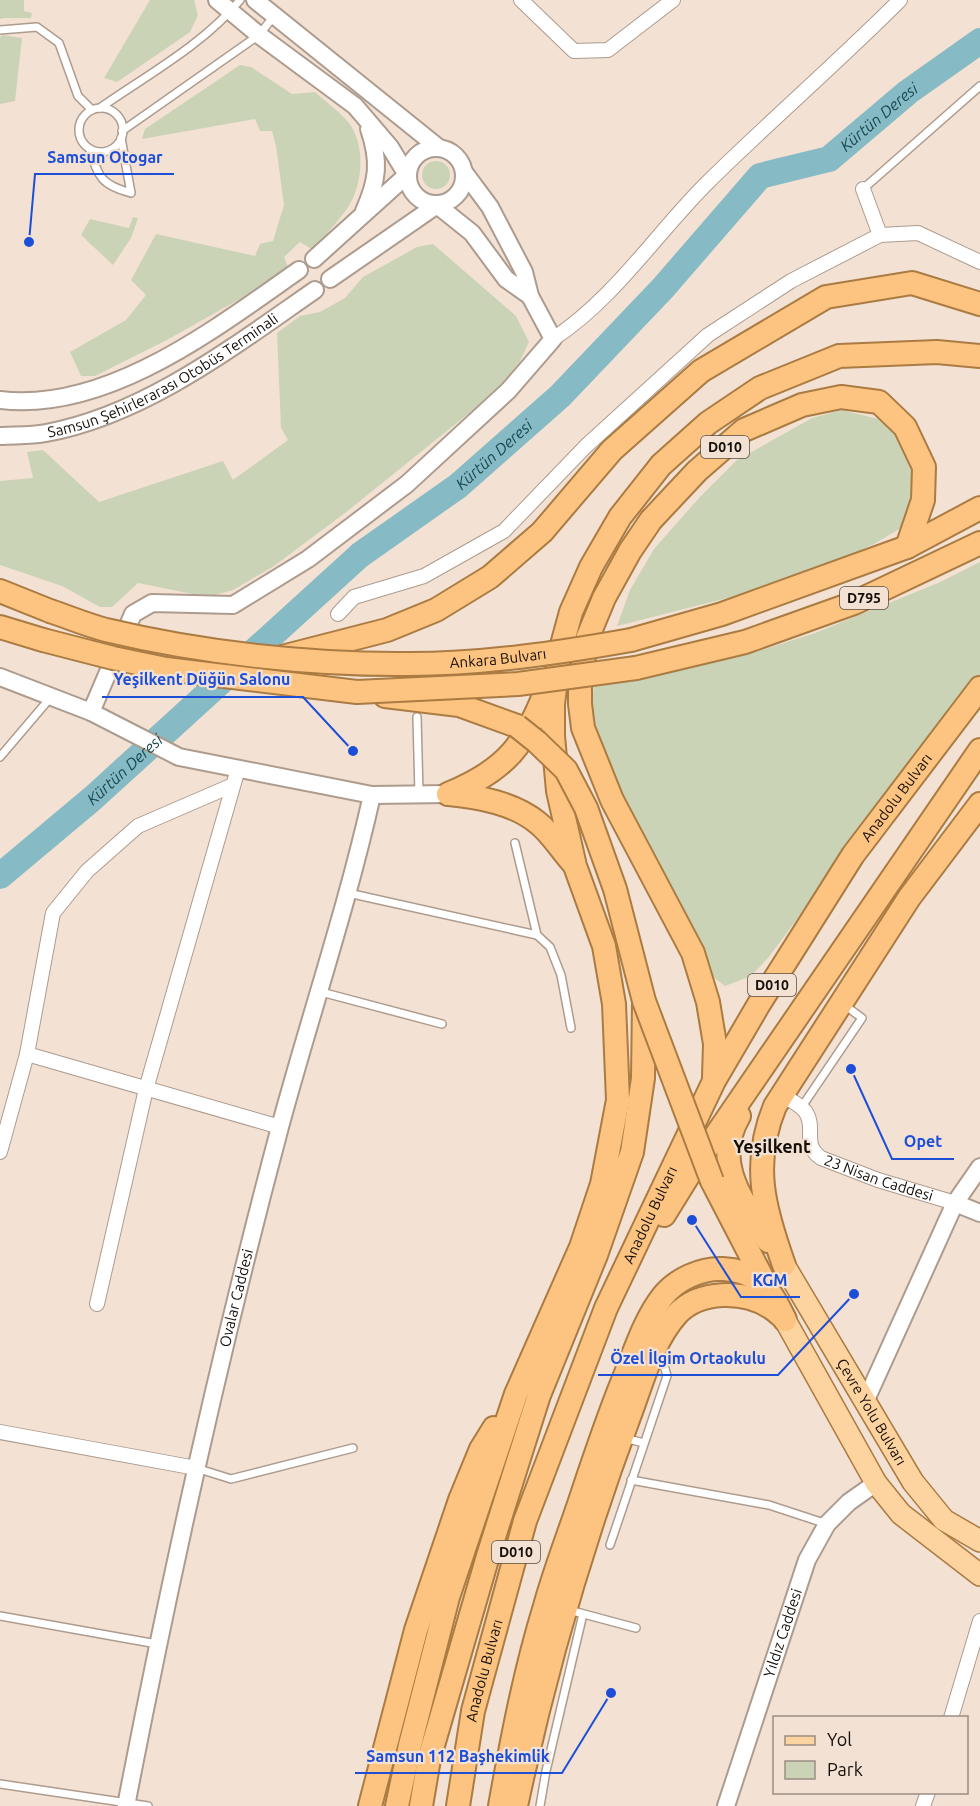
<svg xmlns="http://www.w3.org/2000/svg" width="980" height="1806" font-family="Ubuntu,sans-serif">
  <rect width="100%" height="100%" fill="#f3e1d3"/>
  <g fill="#cbd3b6">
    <polygon points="0,0 24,0 24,11 32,13 31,18 3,18 0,19"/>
    <polygon points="150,0 194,0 198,15 190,32 117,82 104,78"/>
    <polygon points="3,35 22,38 15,101 0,104 0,37"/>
    <path d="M240,65L251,67L292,94L315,92C326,102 340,112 349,123C364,144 363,175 353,198C346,214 324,236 313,250L300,242L284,257L288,267L259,288L167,340L95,376H81L70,352L126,320L146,295L131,280L156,234L255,256L260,244L273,241L284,205L276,146L272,131H260L255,119L142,139L145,129Z"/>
    <circle cx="436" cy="175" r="14"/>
    <polygon points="133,217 138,218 131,238 113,265 81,235 90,219 129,228"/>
    <polygon points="433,244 516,316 529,342 520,361 494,393 345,513 274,566 233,590 215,595 193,594 138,583 112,607 100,607 62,586 0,565 0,481 33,478 27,452 43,450 99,502 223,461 233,480 288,440 281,428 277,333 300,316 320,312 345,298 363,277 417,247"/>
    <polygon points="842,410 878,419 899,437 911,467 915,503 901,528 874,544 821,568 763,589 617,626 630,590 654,549 699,498 737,460 812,418"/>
    <polygon points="980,562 980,674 768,958 751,976 725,986 708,973 665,887 590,729 594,682 746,655 815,633 938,583"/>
  </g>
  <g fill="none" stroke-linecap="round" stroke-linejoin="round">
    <path stroke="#86bac4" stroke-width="26" id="s1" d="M0,876L93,798L360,555L458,486L560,396L663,288L760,176L829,159L908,92L980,41"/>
    <defs>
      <g id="service">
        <polyline points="0,30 37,27 59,43 78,96 92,110"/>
        <path d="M100,108C147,75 203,45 240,0"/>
        <circle cx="101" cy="130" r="22"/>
        <polyline points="122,131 259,35 274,16"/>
        <path d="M90,149C98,178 102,185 131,193L121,138"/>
        <polyline points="863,189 980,86"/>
        <polyline points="417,717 419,794"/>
        <polyline points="0,757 51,697"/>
        <polyline points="515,843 537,935"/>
        <polyline points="348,893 537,935 550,947 561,975 571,1028"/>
        <polyline points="321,992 442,1024"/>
        <polyline points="801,1108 862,1018 843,1004"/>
        <polyline points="624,1438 644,1443"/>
        <polyline points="196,1468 231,1479 353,1448"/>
        <polyline points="631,1480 769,1505 827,1524"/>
        <polyline points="610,1545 667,1376 664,1365 654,1359"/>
        <polyline points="569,1610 636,1628"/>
        <polyline points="0,1616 157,1644"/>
        <polyline points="0,1784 148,1806"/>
        <polyline points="540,1806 546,1771 583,1614"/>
      </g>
      <g id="minor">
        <polyline points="521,0 574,51 608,50 673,0"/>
        <polyline points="863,189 880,235 918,233 980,262"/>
        <path d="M553,339C615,298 655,235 707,183C770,121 837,63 900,0"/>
        <polyline points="338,614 354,597 424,576 504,531 586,446 708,335 791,281 880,235"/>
        <polyline points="27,1054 280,1127"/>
        <path id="s2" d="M782,1095C790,1100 799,1104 805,1111C817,1128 801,1144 821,1158L878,1180L955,1203"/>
        <polyline points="0,1152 27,1054 53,913 87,871 138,826 233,785"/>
        <polyline points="97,1304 146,1089 238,769"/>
        <polyline points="0,1432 196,1468"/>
        <polyline points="951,1718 980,1621"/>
        <polyline points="923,1806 928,1792"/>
      </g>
      <g id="tertiary">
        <polyline points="217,0 259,35 355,106 390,147 407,175 314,259"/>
        <polyline points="255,0 439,148"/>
        <circle cx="436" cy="176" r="28"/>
        <path d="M364,211C378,180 380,161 369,129"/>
        <polyline points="330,279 437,205 472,233 506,279 530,296"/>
        <path d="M0,400C107,413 216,328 299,270"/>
        <path id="s3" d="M0,436C15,435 31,436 46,433C145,415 234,346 315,290"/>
        <polyline points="0,677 91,712 179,757 372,795 448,794"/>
        <polyline points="91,712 133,614 152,603 233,605 308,559 407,484 508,391 553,339 530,296 524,272 490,207 464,172"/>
        <polyline points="955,1203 980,1213"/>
        <polyline points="865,1402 955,1203 980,1167"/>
        <path id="s4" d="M126,1806C170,1578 220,1352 280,1127C310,1016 347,907 372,795"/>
        <path id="s5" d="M726,1806L807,1560L827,1524L849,1502L876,1483"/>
      </g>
      <g id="primary">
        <path id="s6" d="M784,1265L913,1482L944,1520L980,1541"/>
        <polyline points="785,1320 876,1483 901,1514 980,1575"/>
      </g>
      <g id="trunk">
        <polyline points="0,591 50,611"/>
        <polyline points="0,627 43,640"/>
        <polyline points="631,640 722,614 907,547 980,508"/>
        <polyline points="282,657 387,630 436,610 490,577 542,532 612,450 701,371 826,297 912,283 980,304"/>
        <polyline points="636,668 745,642 854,603 980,543"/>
        <polyline points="385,696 459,705 517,726"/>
        <path d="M448,794C507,770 526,744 548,685"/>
        <path d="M449,794C479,797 514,803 538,823C551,833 561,850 572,862"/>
        <polyline points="714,1077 715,1044 708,1002 693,953 612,800 583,728 580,704 580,680 587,639 604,598 630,551 651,520 697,471 744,430 802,405 841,397 879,402 905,427 924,467 923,500 907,547"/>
        <path d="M739,1116C711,1163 744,1202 768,1241"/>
        <polyline points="712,1181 766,1285"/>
        <polyline points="664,1215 690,1173 980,750"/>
        <path d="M784,1265C764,1209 751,1164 775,1106L909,898L980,804"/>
        <polyline points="370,1806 416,1630 460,1500 481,1449 494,1428"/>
        <polyline points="397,1806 410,1745 448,1597 516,1394 581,1247 602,1184 618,1100 614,1004 604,946 575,866 558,791 553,736 553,704 559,656 571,612 591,567 620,517 661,465 708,423 760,388 839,356 937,352 980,356"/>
        <polyline points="421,1806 429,1759 488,1556 539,1395 596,1255 632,1152 643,1078 644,1002"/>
        <path id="s7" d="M458,1806L473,1711L525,1521L606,1308L714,1081L759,1004L853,855L980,688"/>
        <path d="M500,1806C512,1739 525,1671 545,1606C555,1570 569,1534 581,1498C594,1459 607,1420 622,1383C634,1354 644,1320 663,1296C677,1279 701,1268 723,1269C760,1271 770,1289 785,1320"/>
        <path d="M516,1806C544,1674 582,1543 629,1417C642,1383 652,1342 677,1314C700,1290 743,1290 770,1307C775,1310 780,1315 784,1318"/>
      </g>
    </defs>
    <use href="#service" stroke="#ad9c8e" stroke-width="10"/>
    <use href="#minor" stroke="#ad9c8e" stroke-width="16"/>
    <use href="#tertiary" stroke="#ad9c8e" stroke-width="20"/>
    <use href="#primary" stroke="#aa7b42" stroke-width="24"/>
    <use href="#trunk" stroke="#aa7b42" stroke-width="26"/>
    <use href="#service" stroke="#fff" stroke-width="7"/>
    <use href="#minor" stroke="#fff" stroke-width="14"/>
    <use href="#tertiary" stroke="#fff" stroke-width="16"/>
    <use href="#primary" stroke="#fdd3a0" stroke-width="21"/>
    <use href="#trunk" stroke="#fcc480" stroke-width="22"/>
    <defs>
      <g id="trunk-bridge">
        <path id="s8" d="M50,611C68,617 87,625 106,630C202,653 311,665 409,664C483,664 558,653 631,640"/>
        <polyline points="43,640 113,658 166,669 357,692 518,684 636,668"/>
        <polyline points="517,726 537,742 566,770 586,808 615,889 644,1001 712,1181"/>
      </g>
    </defs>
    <use href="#trunk-bridge" stroke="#aa7b42" stroke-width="26" stroke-linecap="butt"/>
    <use href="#trunk-bridge" stroke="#fcc480" stroke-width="22"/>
  </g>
  <g text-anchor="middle" stroke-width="4.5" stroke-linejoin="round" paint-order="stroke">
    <g fill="#f3e1d3" stroke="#574d46" stroke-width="1.5">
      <rect x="701" y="436" width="48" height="22" rx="4.5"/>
      <rect x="840" y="587" width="48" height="22" rx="4.5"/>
      <rect x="748" y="974" width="48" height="22" rx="4.5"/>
      <rect x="492" y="1541" width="48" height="22" rx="4.5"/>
    </g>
    <g font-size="14" font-weight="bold" fill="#140e09">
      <text x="725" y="452">D010</text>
      <text x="864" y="603">D795</text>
      <text x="772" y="990">D010</text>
      <text x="516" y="1557">D010</text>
    </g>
    <g font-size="15" fill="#140e09" stroke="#f3e1d3">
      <text dy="5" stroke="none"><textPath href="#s3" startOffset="177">Samsun Şehirlerarası Otobüs Terminali</textPath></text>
      <text dy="5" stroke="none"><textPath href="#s8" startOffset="454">Ankara Bulvarı</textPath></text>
      <text dy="5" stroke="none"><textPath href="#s7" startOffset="1110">Anadolu Bulvarı</textPath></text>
      <text dy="5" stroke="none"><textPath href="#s2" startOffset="141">23 Nisan Caddesi</textPath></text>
      <text dy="5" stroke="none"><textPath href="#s7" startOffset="624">Anadolu Bulvarı</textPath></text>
      <text dy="5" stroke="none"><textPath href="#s4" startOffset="520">Ovalar Caddesi</textPath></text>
      <text dy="5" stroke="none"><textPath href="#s6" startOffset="171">Çevre Yolu Bulvarı</textPath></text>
      <text dy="5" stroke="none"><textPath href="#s5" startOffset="182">Yıldız Caddesi</textPath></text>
      <text dy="5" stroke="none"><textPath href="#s7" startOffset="138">Anadolu Bulvarı</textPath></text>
    </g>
    <g font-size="16" font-style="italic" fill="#194850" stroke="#f3e1d3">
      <text dy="6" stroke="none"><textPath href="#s1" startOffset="1172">Kürtün Deresi</textPath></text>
      <text dy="6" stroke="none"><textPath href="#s1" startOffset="650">Kürtün Deresi</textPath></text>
      <text dy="6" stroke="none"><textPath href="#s1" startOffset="164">Kürtün Deresi</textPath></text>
    </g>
    <g font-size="18" font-weight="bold" fill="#140e09" stroke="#f3e1d3">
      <text x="772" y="1153">Yeşilkent</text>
    </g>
  </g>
  <path fill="none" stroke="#1d4ed8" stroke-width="2" d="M29 242L35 174H174M353 751L303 697H102M851 1069L892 1159H954M692 1220L741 1297H800M854 1294L778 1375H598M611 1693L562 1773H355"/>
  <g fill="#1d4ed8" stroke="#f3e1d3" stroke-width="2">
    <circle cx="29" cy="242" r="6"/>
    <circle cx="353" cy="751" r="6"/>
    <circle cx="851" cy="1069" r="6"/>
    <circle cx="692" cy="1220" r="6"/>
    <circle cx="854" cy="1294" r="6"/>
    <circle cx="611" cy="1693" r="6"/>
  </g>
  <g font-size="16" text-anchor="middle" font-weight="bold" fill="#1d4ed8" stroke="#f3e1d3" stroke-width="4.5" stroke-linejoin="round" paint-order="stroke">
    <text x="105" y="163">Samsun Otogar</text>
    <text x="202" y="685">Yeşilkent Düğün Salonu</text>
    <text x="923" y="1147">Opet</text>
    <text x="770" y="1286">KGM</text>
    <text x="688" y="1364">Özel İlgim Ortaokulu</text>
    <text x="458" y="1762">Samsun 112 Başhekimlik</text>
  </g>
  <rect x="773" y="1716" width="195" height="78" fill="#f3e1d3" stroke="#9a8d82" stroke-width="1.5"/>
  <rect x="785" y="1736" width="30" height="9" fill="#fdd3a0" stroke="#9a8d82" stroke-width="1.5"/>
  <text x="827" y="1746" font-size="18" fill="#140e09">Yol</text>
  <rect x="785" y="1761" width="30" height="18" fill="#cbd3b6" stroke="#9a8d82" stroke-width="1.5"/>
  <text x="827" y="1776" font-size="18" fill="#140e09">Park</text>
</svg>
